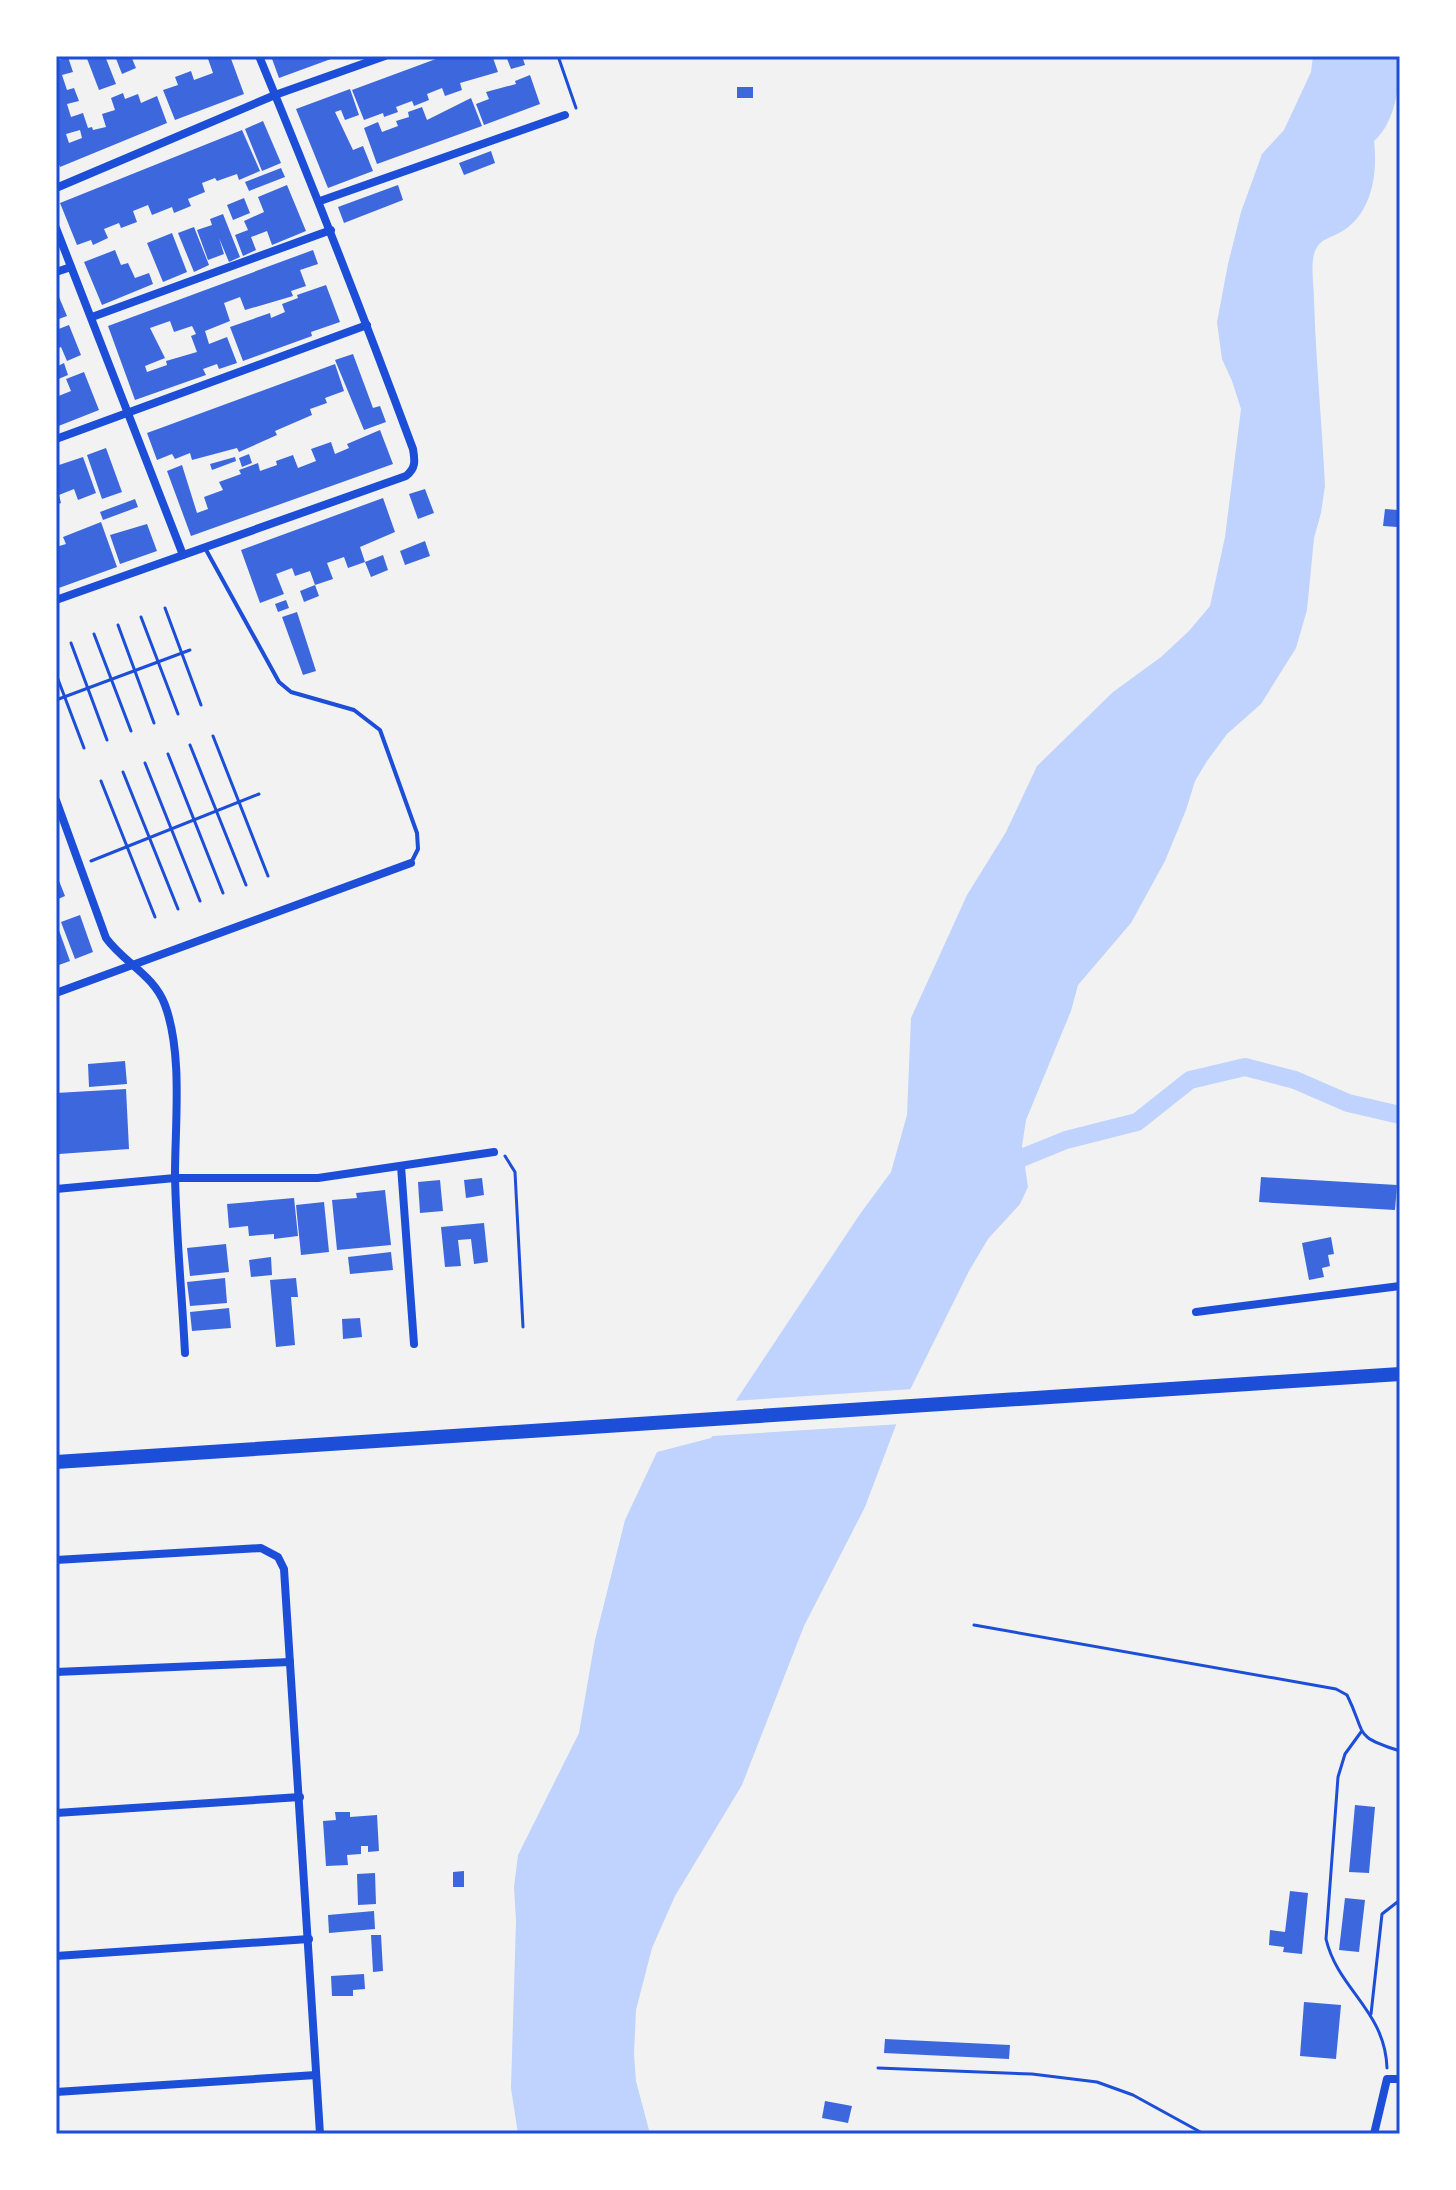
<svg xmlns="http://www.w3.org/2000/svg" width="1456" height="2190" font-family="'Golos Text',sans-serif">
  <rect width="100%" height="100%" fill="#f2f2f2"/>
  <g fill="#bfd3fe">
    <path d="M1313,56H1400C1400,83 1396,122 1374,141C1378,173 1372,216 1339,233C1330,238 1320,239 1315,251C1310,264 1314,286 1314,300C1316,362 1322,424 1325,486L1321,513L1314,538L1307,610L1296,648L1261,704L1227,734L1207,761L1195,781L1186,810L1165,861L1131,923L1078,985L1071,1011L1026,1120L1022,1146L1028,1187L1020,1204L988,1239L969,1271L903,1404L725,1417L860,1214L891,1172L907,1115L911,1018L967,895L1006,832L1037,766L1113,692L1161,657L1189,631L1210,606L1225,537L1241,409L1232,381L1222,359L1217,322L1228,264L1241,212L1262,154L1284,130L1311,72Z"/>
    <polygon points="902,1409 865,1507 804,1626 742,1785 675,1896 652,1948 636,2010 634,2054 636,2081 650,2134 518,2134 511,2088 516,1921 514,1887 518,1855 579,1733 595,1640 625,1520 657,1452 711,1438 722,1422"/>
  </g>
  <polygon fill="#f2f2f2" points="913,1389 901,1424 697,1437 709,1434 732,1401"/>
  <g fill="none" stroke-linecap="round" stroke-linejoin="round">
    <polyline stroke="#bfd3fe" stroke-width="18" points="1002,1166 1066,1140 1137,1122 1190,1080 1245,1067 1295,1080 1348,1103 1400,1115"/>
  </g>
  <g fill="#3d67dc" fill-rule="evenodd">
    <polygon points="86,56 105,56 116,84 99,90"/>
    <polygon points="115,56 131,56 136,68 122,74"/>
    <polygon points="207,56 230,56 244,94 175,120 163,90 178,85 175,77 191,71 194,80 213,73"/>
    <polygon points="271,56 339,56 279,78"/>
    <polygon points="444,56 498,56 493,58 498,72 460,83 462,90 445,96 442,88 427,94 429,100 414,106 412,101 396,107 398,112 384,117 383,113 364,120 352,90"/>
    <polygon points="506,56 522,56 525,65 511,69"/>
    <path d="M68,57L73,72L62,75L67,90L74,88L79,101L67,104L71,117L83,113L88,128L92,127L93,130L106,127L102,114L115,110L111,98L123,93L125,99L138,94L141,103L157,96L167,123L60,167L56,156V61ZM80,130L82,138L69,143L66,134Z"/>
    <polygon points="530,75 540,104 484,125 476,104 489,99 486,92 516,84 515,81"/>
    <rect x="737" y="87" width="16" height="11"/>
    <polygon points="350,89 359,115 345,120 341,110 335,112 353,150 363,146 373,171 328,188 296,109"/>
    <polygon points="471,98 482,126 377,164 364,128 378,122 382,132 398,126 396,121 409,117 408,112 422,107 427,120"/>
    <polygon points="263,121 281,163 262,171 245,129"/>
    <polygon points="242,130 260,171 239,180 237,174 217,181 215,178 202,183 205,192 188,199 191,206 174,213 172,207 152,215 148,205 133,211 137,222 121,228 119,223 104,229 108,238 93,245 91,240 77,245 60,203"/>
    <polygon points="491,151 495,163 464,175 459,163"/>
    <polygon points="281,168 285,177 249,191 245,182"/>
    <polygon points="287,185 306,231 272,245 267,231 251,237 256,250 243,256 235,235 248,230 244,221 264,212 258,197"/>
    <polygon points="398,185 403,200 344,223 338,207"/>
    <polygon points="244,198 250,213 233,220 227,205"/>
    <polygon points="223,214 240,257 229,262 219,238 224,254 208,260 197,230 212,225 210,219"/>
    <polygon points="194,227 209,265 194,272 178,233"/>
    <polygon points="172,233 187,272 163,282 147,243"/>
    <polygon points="115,250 121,265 128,263 135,278 149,273 153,284 102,305 84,262"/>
    <path d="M313,250L318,264L300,270L306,286L291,291L293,296L245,310L240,297L224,303L230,321L205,331L209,344L227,337L237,363L219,369L217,364L203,369L206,375L135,400L108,326ZM170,321L174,332L192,326L196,334L191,336L197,352L166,361L167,365L147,372L145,366L165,358L150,328Z"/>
    <polygon points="326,285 340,322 311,332 312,336 243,361 230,327 270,313 271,318 285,312 282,304 298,298 297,295"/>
    <polygon points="56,290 67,316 56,320"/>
    <polygon points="69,325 81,355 67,361 61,347 56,349 56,330"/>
    <polygon points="353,354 373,408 380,406 386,422 364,430 335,360"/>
    <polygon points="64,363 68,375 56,380 56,367"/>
    <polygon points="335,364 344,391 325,398 327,403 310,409 312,415 275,431 277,435 239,452 237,448 192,460 190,453 175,459 172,454 157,460 147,433"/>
    <polygon points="84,372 99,410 56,427 56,397 71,391 66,379"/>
    <polygon points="380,430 393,464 191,536 167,471 182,465 197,513 208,509 204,497 223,490 219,482 241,474 239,470 258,463 260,471 277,465 276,461 293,455 298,468 316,461 311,449 331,442 335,454 349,448 347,444"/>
    <polygon points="106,448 122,492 102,499 87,455"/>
    <polygon points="249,454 252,463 242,467 239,458"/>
    <polygon points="83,457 96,493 78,500 74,489 59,495 61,503 56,505 56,466"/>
    <polygon points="235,457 236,461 212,470 210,464"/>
    <polygon points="425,489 434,513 418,519 409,494"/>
    <polygon points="383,498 395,532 360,547 365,562 383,555 388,570 371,577 365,562 348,568 344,557 327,563 333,579 315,585 310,571 295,576 292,568 276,574 284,594 260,603 241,550"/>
    <polygon points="135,499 138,507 103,520 100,512"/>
    <polygon points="1385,509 1398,510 1397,527 1383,526"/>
    <polygon points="101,522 117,567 56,589 56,547 66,544 63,537"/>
    <polygon points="147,524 157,551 120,564 110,535"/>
    <polygon points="425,541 430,556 405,565 400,551"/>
    <polygon points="315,585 319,596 304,602 300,591"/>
    <polygon points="286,600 289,608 278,612 275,604"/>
    <polygon points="297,612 316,671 303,675 282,617"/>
    <polygon points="56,873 65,896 56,900"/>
    <polygon points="80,915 93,952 75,959 61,922"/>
    <polygon points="56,922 70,961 56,966"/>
    <polygon points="125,1061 127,1084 89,1087 88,1064"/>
    <polygon points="126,1089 129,1149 59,1154 56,1093"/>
    <polygon points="1261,1177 1397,1185 1395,1210 1259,1202"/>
    <polygon points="482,1178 484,1195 466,1198 464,1180"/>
    <polygon points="440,1180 443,1211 420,1213 418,1182"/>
    <polygon points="385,1190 391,1245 337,1250 332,1200 357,1198 356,1193"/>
    <polygon points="294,1198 298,1236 274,1239 274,1234 249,1236 248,1226 229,1228 227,1204"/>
    <polygon points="324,1202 329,1252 301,1255 296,1205"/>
    <polygon points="484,1223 488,1262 474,1264 471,1239 458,1240 461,1266 445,1267 441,1227"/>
    <polygon points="1331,1237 1334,1254 1328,1255 1330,1266 1322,1268 1324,1277 1309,1280 1302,1243"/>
    <polygon points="226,1244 229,1272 190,1276 187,1248"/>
    <polygon points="391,1252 393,1270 350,1274 348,1257"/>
    <polygon points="271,1257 272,1275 251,1277 249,1260"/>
    <polygon points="225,1278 227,1303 190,1306 187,1282"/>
    <polygon points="296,1278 298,1297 291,1297 295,1345 276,1347 270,1280"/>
    <polygon points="229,1308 231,1328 192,1331 190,1312"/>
    <polygon points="360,1318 362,1337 343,1339 342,1319"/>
    <polygon points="1355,1805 1375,1807 1369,1873 1349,1872"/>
    <polygon points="335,1812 350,1812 350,1817 377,1815 379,1851 368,1852 368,1846 361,1846 361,1854 347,1855 348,1865 326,1866 323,1821 336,1820"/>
    <polygon points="464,1871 464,1887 453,1887 453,1872"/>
    <polygon points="375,1873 376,1904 358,1905 357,1874"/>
    <polygon points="1290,1891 1308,1893 1302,1954 1283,1952 1284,1947 1269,1945 1270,1930 1285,1932"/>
    <polygon points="1345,1898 1365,1900 1359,1952 1339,1950"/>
    <polygon points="374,1911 375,1929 329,1933 328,1915"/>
    <polygon points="371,1935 381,1935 383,1971 373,1972"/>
    <polygon points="364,1974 365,1989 353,1990 353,1996 332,1996 331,1976"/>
    <polygon points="1304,2002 1341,2005 1336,2059 1300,2056"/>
    <polygon points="885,2039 1010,2045 1009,2059 884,2053"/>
    <polygon points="825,2101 852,2106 848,2123 822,2118"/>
  </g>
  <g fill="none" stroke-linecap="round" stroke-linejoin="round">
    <g stroke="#1d4ed8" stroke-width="3">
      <polyline points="558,56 576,108"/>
      <polyline points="165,608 201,705"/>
      <polyline points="141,617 178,714"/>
      <polyline points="118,625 154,723"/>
      <polyline points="94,634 131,731"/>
      <polyline points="71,643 107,740"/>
      <polyline points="56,674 84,748"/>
      <polyline points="56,700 190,650"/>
      <polyline points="213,736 268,876"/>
      <polyline points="190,745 246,885"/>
      <polyline points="168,754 223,893"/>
      <polyline points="145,763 200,901"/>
      <polyline points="123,772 178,909"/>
      <polyline points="101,781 155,917"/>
      <polyline points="91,861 259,794"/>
      <polyline points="505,1156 515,1172 523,1327"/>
      <path d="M974,1625L1336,1689L1347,1695C1367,1735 1352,1736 1400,1751"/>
      <path d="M1361,1732L1345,1754L1338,1777L1326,1939C1338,1990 1385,2010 1387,2068"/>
      <polyline points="1371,2014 1382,1914 1400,1900"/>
      <polyline points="878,2068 1032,2074 1097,2082 1133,2095 1204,2134"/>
    </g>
    <polyline stroke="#1d4ed8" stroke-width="4" points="205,548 279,682 291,692 354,710 380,730 417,833 418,849 411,863"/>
    <g stroke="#1d4ed8" stroke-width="8">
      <polyline points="56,188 275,95 385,56"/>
      <polyline points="320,201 565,115"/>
      <polyline points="56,228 183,555"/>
      <polyline points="56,272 71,267"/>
      <polyline points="92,317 331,230"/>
      <polyline points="56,439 367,325"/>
      <path d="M56,600L406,476C416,468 415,461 413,449C364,317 313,186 259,56"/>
      <path d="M56,800L106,938C124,963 154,975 165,1005C183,1054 175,1123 175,1175C176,1234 182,1294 185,1353"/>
      <polyline points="56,993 411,863"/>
      <polyline points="401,1166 414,1344"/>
      <polyline points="56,1189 175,1178 318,1178 494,1152"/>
      <polyline points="1196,1312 1400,1286"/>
      <polyline points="56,1560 261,1548 278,1557 284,1569 320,2134"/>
      <polyline points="56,1672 290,1662"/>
      <polyline points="56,1813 300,1797"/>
      <polyline points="56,1956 309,1939"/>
      <polyline points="56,2092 316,2075"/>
      <polyline points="1374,2134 1387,2079 1400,2079"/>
    </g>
    <polyline stroke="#1d4ed8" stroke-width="14" points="56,1462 1400,1374"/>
  </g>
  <rect width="1456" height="2190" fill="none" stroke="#ffffff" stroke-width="116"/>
  <rect x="58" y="58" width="1340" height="2074" fill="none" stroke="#1d4ed8" stroke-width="3"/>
</svg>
